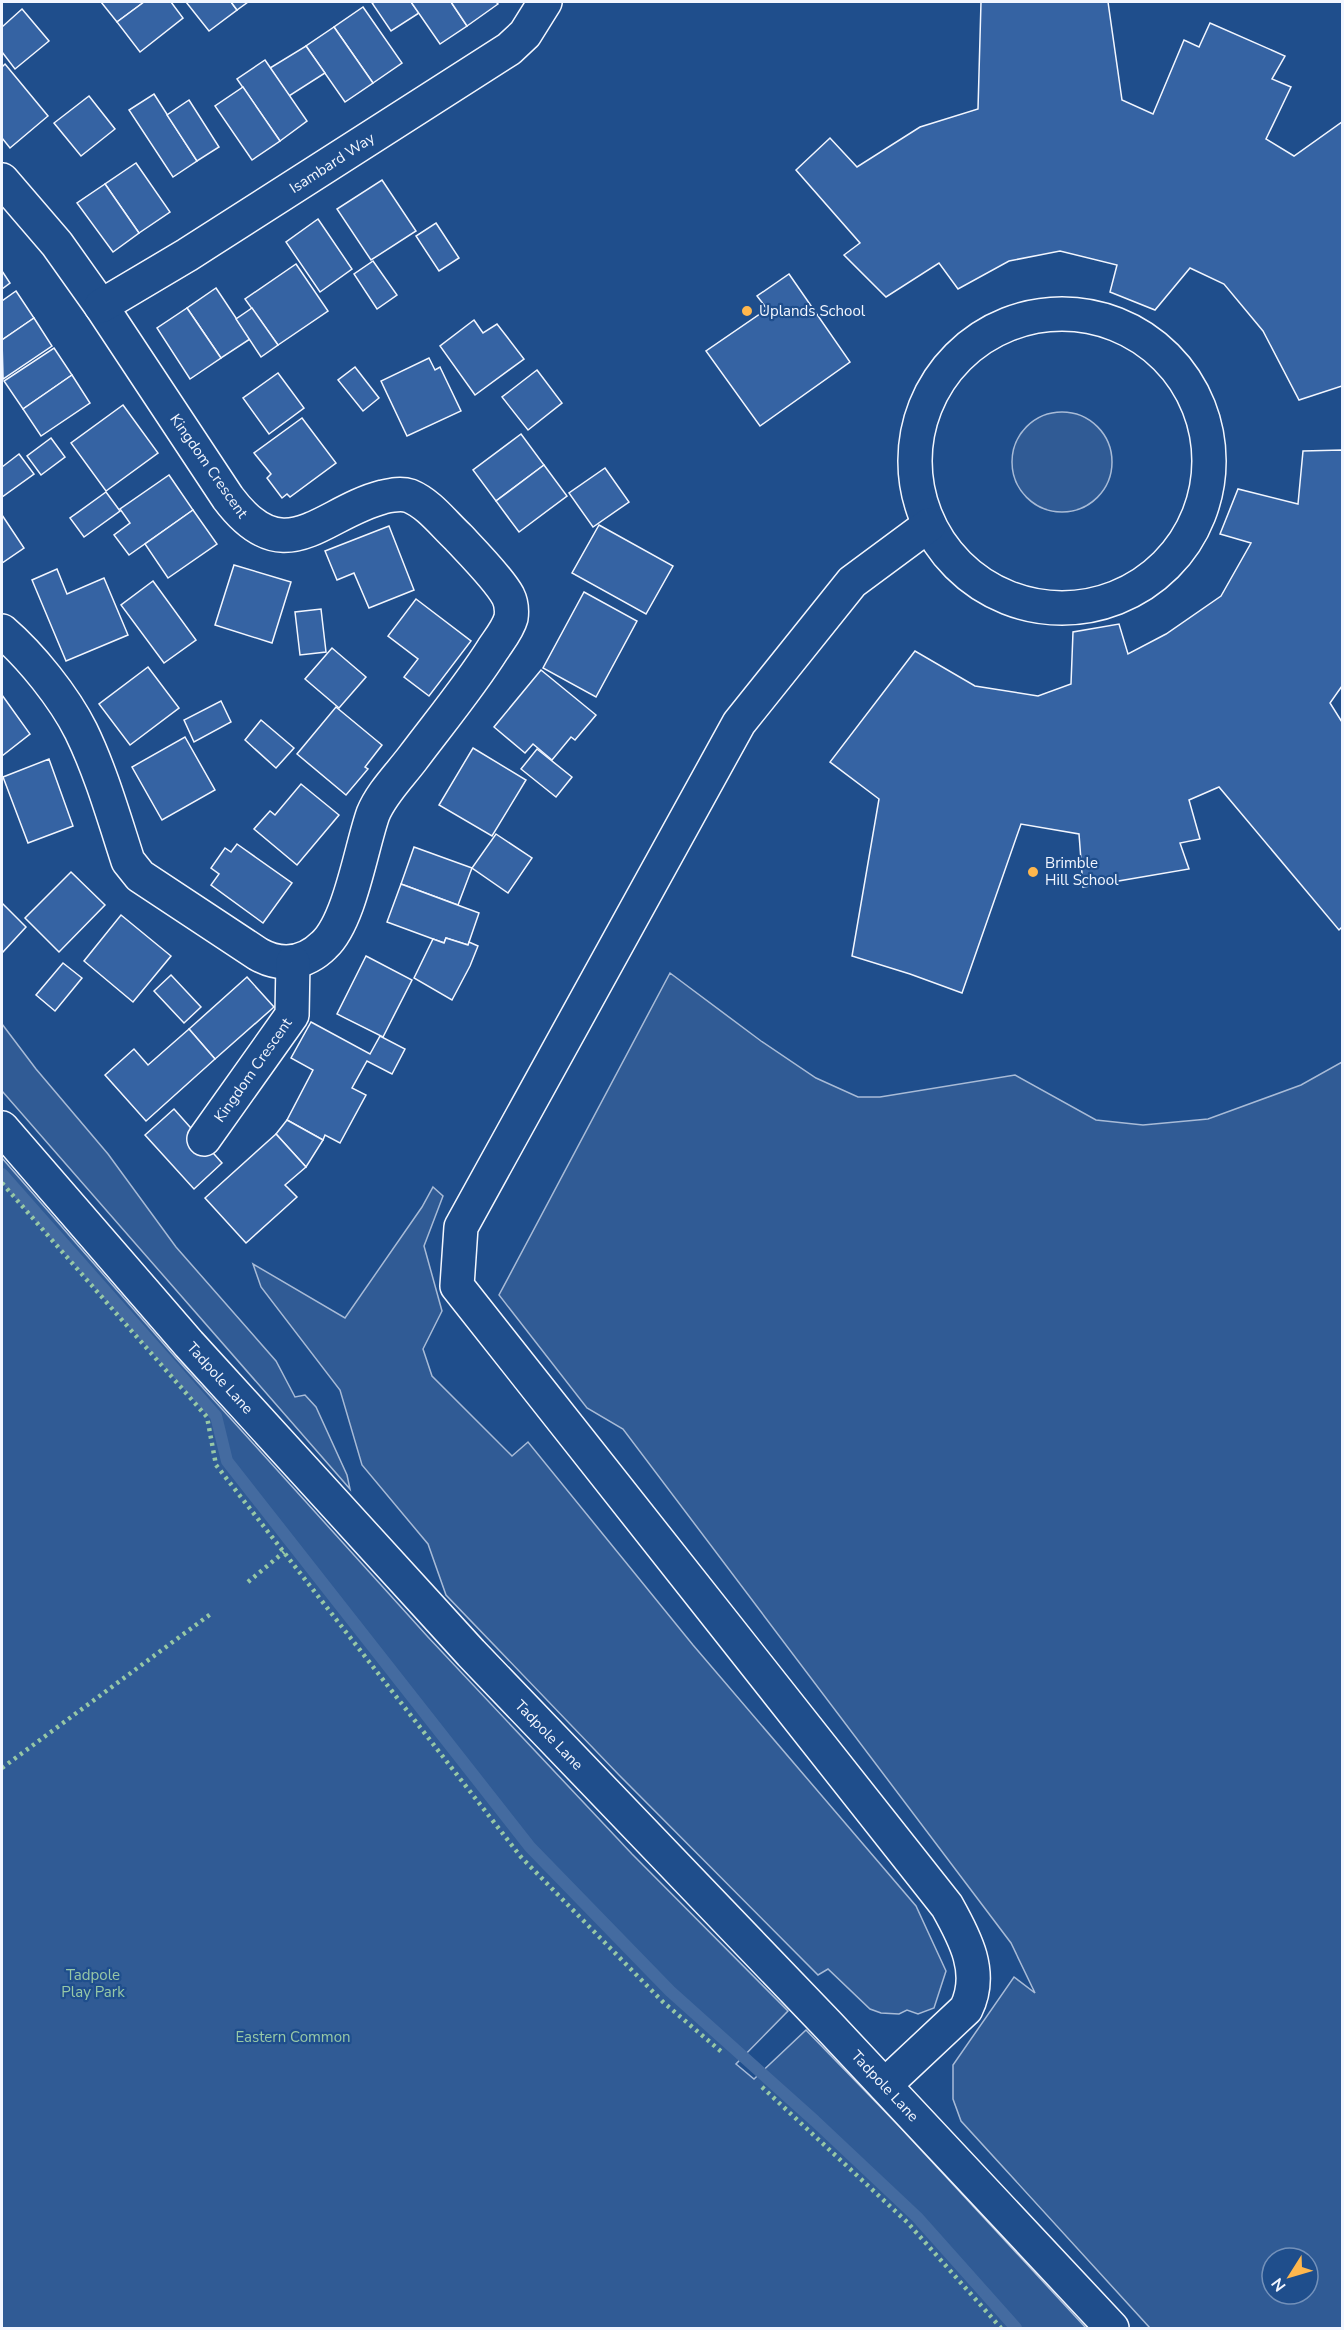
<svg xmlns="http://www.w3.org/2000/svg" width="1344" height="2330" font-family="'Nunito Sans',sans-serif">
  <rect width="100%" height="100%" fill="#1f4e8c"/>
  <g fill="#305b95" stroke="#a8bbd7" stroke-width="1.5" fill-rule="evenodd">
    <circle cx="1062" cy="462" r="50"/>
    <path d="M670,973L761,1041L816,1078L858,1097H880L1015,1075L1096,1120L1143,1125L1208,1119L1301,1085L1342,1062V2328H1150L961,2121L953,2099V2065L1014,1977L1035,1993L1011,1943L623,1429L587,1408L499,1295ZM1272,2258H1308V2294H1272Z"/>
    <polygon points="2,1024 36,1069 108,1154 176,1247 276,1361 295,1397 305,1395 316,1407 347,1475 350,1489 2,1091"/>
    <polygon points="2,1158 176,1358 428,1637 632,1854 788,2011 736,2064 754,2079 806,2030 899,2126 1086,2328 2,2328"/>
    <polygon points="433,1187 443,1196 424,1246 442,1311 423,1349 432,1376 512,1456 528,1442 693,1645 916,1906 946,1971 934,2008 918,2014 907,2010 899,2014 881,2013 870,2009 828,1969 818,1975 619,1775 446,1595 428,1544 362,1465 340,1390 261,1287 253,1264 345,1318 422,1207"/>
  </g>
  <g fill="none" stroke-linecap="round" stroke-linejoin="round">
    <polyline stroke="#446ba0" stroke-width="12" points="2,1174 216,1416 227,1461 530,1847 670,1991 815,2121 917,2217 1016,2328"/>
  </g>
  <g fill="#3563a3" stroke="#f2f6ff" stroke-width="1.5">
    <polygon points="101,2 144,2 117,22"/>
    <polygon points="144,2 171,2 183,18 140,52 117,22"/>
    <polygon points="186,2 231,2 237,10 209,31"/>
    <polygon points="231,2 248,2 237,10"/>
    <polygon points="375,2 411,2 419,13 391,31 372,3"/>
    <polygon points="411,2 451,2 467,26 440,44"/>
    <polygon points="451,2 496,2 498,4 467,26"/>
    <polygon points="981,2 1108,2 1122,100 1153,114 1184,40 1199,47 1210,23 1285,56 1272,79 1291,87 1266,139 1294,156 1342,122 1342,386 1299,400 1263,331 1224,284 1190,268 1155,310 1110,292 1117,265 1060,251 1009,261 958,289 939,263 886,297 844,255 860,243 796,170 830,138 857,167 920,127 978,109"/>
    <polygon points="363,7 402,63 373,83 334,27"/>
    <polygon points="22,9 49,41 15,69 2,52 2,27"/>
    <polygon points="334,27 373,83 345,102 306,46"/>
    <polygon points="306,46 325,73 289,96 270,68"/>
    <polygon points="265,60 307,121 280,141 237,79"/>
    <polygon points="5,64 48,116 10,148 2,138 2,67"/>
    <polygon points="243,87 280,141 252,160 215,106"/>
    <polygon points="154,94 197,161 173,177 129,110"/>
    <polygon points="89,96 115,129 81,156 54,123"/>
    <polygon points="189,100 219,147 197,161 167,115"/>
    <polygon points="136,163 170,212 139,233 105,184"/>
    <polygon points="382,180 416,231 371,260 337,209"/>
    <polygon points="105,184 139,233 113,252 77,203"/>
    <polygon points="318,219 352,269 320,292 286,242"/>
    <polygon points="436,223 459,258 439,271 416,236"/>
    <polygon points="373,261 397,295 377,309 354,274"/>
    <polygon points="296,264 328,311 278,345 245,299"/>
    <polygon points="2,271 10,283 2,289"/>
    <polygon points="789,274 850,362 760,426 706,351 767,309 757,296"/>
    <polygon points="216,288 250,339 221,358 187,308"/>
    <polygon points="16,291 34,318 2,340 2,301"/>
    <polygon points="187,308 221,358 190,379 157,328"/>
    <polygon points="252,308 278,345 261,357 236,319"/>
    <polygon points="34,318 52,346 3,379 2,340"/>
    <polygon points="474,320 483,333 497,324 524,359 475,395 440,346"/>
    <polygon points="54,348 72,375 23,409 4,381"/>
    <polygon points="429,358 435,370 440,367 461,411 407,436 381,381"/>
    <polygon points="355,367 379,398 363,411 338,380"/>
    <polygon points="537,370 562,403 528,430 502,397"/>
    <polygon points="278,373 304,408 269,434 243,398"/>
    <polygon points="72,375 90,403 41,436 23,409"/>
    <polygon points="123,405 158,453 106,491 71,443"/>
    <polygon points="302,418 336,463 290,497 287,494 282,498 267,478 271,474 254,453"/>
    <polygon points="521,434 544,465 496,501 473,470"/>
    <polygon points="51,438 65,457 41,475 27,456"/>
    <polygon points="1342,450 1342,686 1330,703 1342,722 1342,927 1339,930 1219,787 1189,800 1200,839 1180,843 1189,869 1083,887 1079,834 1021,824 962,993 910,974 852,956 879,799 830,762 915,651 975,686 1038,696 1071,684 1073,632 1119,624 1128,654 1166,634 1221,596 1251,543 1220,534 1238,489 1298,504 1303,451"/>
    <polygon points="19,454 34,474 2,497 2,467"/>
    <polygon points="544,465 567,496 519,532 496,501"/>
    <polygon points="605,468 629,502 593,527 569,493"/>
    <polygon points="169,475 193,510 129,555 114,535 130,523 120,509"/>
    <polygon points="106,492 120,511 84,537 70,518"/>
    <polygon points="193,510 217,544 168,578 145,544"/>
    <polygon points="2,515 24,548 2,563"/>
    <polygon points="599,525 673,566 646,614 572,573"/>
    <polygon points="389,526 414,590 369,608 354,573 337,580 325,551"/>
    <polygon points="234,565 291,582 272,643 215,625"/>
    <polygon points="57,569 67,594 104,578 128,635 66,661 32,580"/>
    <polygon points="153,581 196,640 164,663 121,605"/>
    <polygon points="584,592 637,621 596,697 543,668"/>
    <polygon points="416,599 471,641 429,696 404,677 418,659 388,636"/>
    <polygon points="321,609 326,652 300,655 295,612"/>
    <polygon points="332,648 366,677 339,708 305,679"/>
    <polygon points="148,667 179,708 130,745 99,704"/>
    <polygon points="541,670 596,715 575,740 571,737 552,760 533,744 525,753 494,727"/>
    <polygon points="2,695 30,734 2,756"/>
    <polygon points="221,701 231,722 194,742 184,720"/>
    <polygon points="336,707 382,745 365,767 368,769 346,795 297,754"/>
    <polygon points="261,720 294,748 276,768 245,740"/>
    <polygon points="185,737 215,790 162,820 132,767"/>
    <polygon points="473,748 526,780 492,836 439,805"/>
    <polygon points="537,749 572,777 556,797 521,769"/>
    <polygon points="49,759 73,826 28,843 3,777"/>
    <polygon points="301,784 339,815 297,865 254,829 270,811 275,815"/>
    <polygon points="496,834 532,858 508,893 472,868"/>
    <polygon points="237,844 292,883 263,923 211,885 219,874 211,868 225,848 231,852"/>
    <polygon points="414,847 472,868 458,905 401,884"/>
    <polygon points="71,872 105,905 59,952 25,918"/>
    <polygon points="401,884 479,913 468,945 446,938 444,943 387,922"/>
    <polygon points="2,903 26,927 2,953"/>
    <polygon points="121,915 171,956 133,1002 84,961"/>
    <polygon points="446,938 468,945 469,942 478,946 470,966 452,1000 414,978 433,939 444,943"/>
    <polygon points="366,956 412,980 383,1037 337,1014"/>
    <polygon points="63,963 82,978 55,1011 36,995"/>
    <polygon points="171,975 201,1007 184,1023 154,991"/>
    <polygon points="247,977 274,1007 215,1059 189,1029"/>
    <polygon points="311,1022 370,1054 380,1036 405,1049 392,1074 367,1061 352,1088 366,1095 340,1143 325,1135 323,1140 287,1120 313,1070 291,1058"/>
    <polygon points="189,1029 215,1059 146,1121 105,1075 134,1049 148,1065"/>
    <polygon points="174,1109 222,1163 194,1189 145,1135"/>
    <polygon points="287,1120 323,1140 306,1167 276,1134"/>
    <polygon points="276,1134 306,1167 285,1185 297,1197 246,1243 205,1198"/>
  </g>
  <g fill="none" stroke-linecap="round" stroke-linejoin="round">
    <defs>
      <g id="minor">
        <path d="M2,180L57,244L101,306L228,498C285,574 321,513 383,497C392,495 401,493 410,496C429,504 443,523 458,537C471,551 499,579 508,596C511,602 512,611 511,618C508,629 499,640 493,649C469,687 439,723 412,759C399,776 381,794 373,814C361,848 350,921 324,945C305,964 281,967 258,954L140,876L128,861C114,818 101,772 81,731C64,697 31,656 2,631"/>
        <polyline points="101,306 187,255 509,49 525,34 545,2"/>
        <circle cx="1062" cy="461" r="147"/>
        <polyline points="2,1128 189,1344 471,1653 828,2025 1112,2328"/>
        <polyline points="204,1139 292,1015 293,962"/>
        <path d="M885,2085L966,2009C984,1973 965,1938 947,1906L457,1286L461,1227L739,723L852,582L929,525"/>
      </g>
    </defs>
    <use href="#minor" stroke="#f2f6ff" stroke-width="36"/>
    <use href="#minor" stroke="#1f4e8c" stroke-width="33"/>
    <g stroke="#97c8a6" stroke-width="4.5" stroke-dasharray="3 4.5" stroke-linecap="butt">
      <polyline points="2,1183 207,1417 216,1465 521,1857 663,2002 724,2054"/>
      <polyline points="248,1582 284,1552"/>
      <polyline points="2,1768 212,1613"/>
      <polyline points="762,2087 907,2222 1001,2328"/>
    </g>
  </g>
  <g fill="#ffb74d" stroke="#1f4e8c" stroke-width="2">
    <circle cx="747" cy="311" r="6"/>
    <circle cx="1033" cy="872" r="6"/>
  </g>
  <g text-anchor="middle" stroke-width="4.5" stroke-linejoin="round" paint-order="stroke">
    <g font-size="15" fill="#f2f6ff" stroke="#1f4e8c">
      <text transform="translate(332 163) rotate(-33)" y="5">Isambard Way</text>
      <text transform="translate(209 466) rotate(55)" y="5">Kingdom Crescent</text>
      <text transform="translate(253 1070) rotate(-55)" y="5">Kingdom Crescent</text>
      <text transform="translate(220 1378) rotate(48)" y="5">Tadpole Lane</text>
      <text transform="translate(549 1735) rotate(46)" y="5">Tadpole Lane</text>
      <text transform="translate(885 2086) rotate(47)" y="5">Tadpole Lane</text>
    </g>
    <g font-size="15" fill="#f2f6ff" stroke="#1f4e8c" text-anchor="start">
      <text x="759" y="316">Uplands School</text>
      <text x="1045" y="868">Brimble<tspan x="1045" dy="17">Hill School</tspan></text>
    </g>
    <g font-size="15" fill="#97c8a6" stroke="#1f4e8c">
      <text x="93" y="1980">Tadpole<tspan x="93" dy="17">Play Park</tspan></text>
      <text x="293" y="2042">Eastern Common</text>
    </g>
  </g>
  <rect width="1344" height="2330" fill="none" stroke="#f2f6ff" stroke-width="6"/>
  <g transform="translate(1290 2276) rotate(233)"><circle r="28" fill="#1f4e8c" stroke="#7391ba" stroke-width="1.5"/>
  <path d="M0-4.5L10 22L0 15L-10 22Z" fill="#ffb74d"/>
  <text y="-9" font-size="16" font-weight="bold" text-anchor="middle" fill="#f2f6ff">N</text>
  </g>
</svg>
